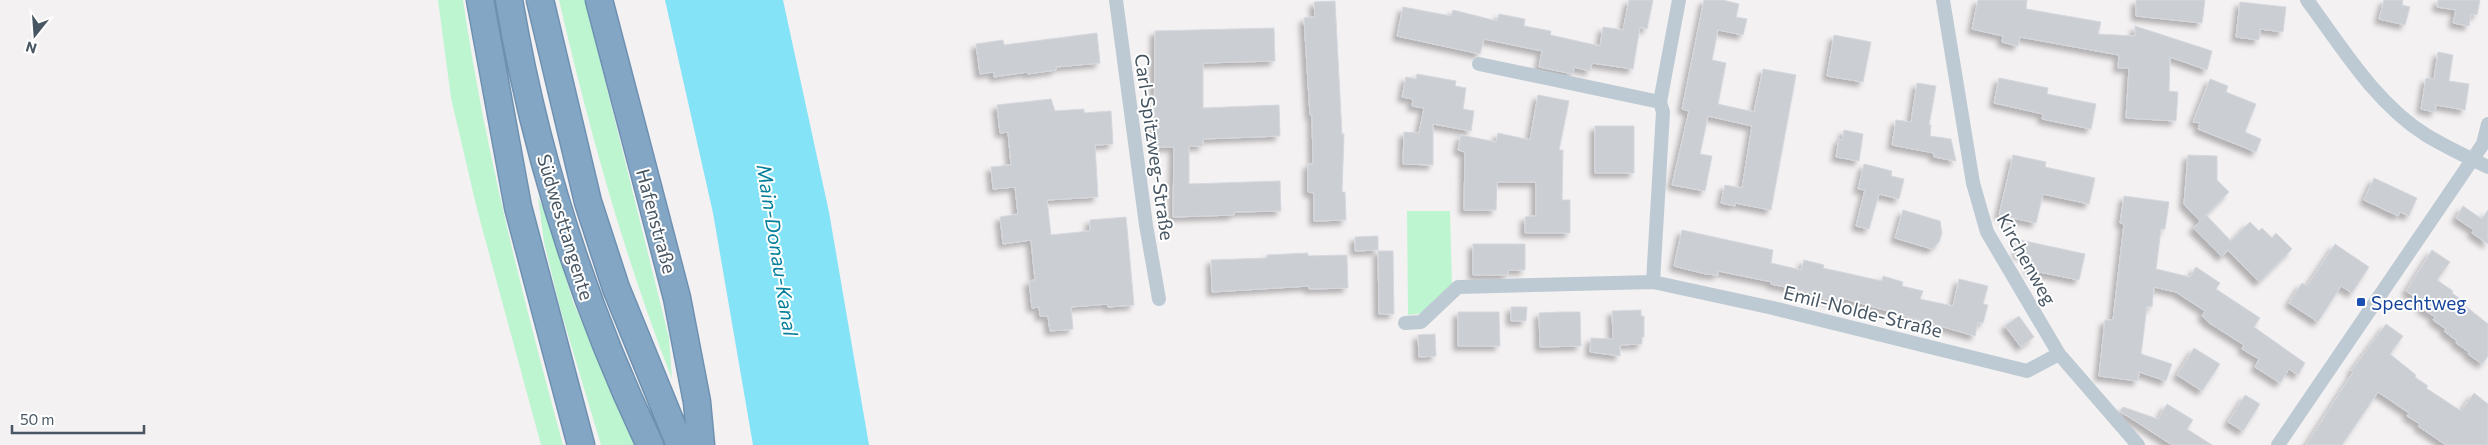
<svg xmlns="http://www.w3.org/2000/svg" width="2488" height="445" viewBox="0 0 2488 445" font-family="Commissioner,sans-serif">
	<defs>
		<filter id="shadow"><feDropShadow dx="-4.5" dy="4.5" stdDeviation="2.5" flood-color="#0004"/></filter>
	</defs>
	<rect width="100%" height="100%" fill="#f4f1f2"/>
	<path fill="#bdf5d1" d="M438 0H463C485 150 523 298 563 445H541L477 209 451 98Z
		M559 0H585L669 338 672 379C624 256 589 129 559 0Z
		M538 197 549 221 573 302 638 445H601L560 308 544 242Z
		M1407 211H1450L1452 286 1423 313 1408 315Z"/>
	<path fill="#85e3f7" d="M665 0H783L829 212 869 445H753L713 213Z"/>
	<path fill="#cbcfd4" stroke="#d5d8de" filter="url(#shadow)" d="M1629 0H1653L1647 29 1640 27 1633 69 1592 63 1590 71 1574 67 1573 74 1539 67 1542 51 1484 39 1480 54 1397 36 1403 7 1451 16 1453 10 1497 21 1499 14 1525 19 1524 26 1551 31 1550 35 1600 46 1603 27 1623 30Z
		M1704 0H1723L1739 4 1736 17 1747 19 1743 35 1718 30 1712 60 1726 63 1718 104 1754 112 1763 69 1796 75 1771 210 1735 203V206L1721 203 1725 185 1742 188 1752 126 1708 116 1700 154 1712 156 1705 191 1672 185 1689 111 1682 109Z
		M1978 0H2027L2026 9 2101 22 2098 34 2135 36V26L2212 51 2207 70 2170 57 2169 91 2178 92 2176 121 2126 118 2129 68H2118L2119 55 2020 37 2018 46 2002 42 2003 36 1972 29Z
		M2136 0H2205L2202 23 2136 16Z
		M2384 0H2403L2402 5 2410 7 2405 25 2379 19Z
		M2438 0H2480L2477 15 2471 14 2469 26 2453 23 2456 10 2437 7Z
		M1335 1 1342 134H1344L1342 192H1345L1346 220 1314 221V193L1308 192V164H1313L1312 115H1310L1304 18 1315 17 1314 2Z
		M2240 2 2286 7 2283 32 2260 29 2259 40 2236 37Z
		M1274 28 1275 61 1203 63V108L1279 105 1280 136 1203 139V146H1189V184L1280 181 1281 211 1234 212V215L1173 217 1174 147H1154L1155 31Z
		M1097 33 1100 63 1056 67V70L1028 74 1027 72 994 77V72L980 74 976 44 1003 40 1004 45Z
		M1834 35 1871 42 1863 82 1827 76Z
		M2438 52 2453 55 2449 81 2469 84 2465 110 2436 105 2435 112 2421 109 2426 78 2434 79Z
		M1417 74 1456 81 1455 86 1466 88 1463 109 1474 111 1471 131 1433 124V165L1403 164 1404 132 1419 133 1424 108 1412 106 1413 99 1402 97 1406 77 1416 79Z
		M1999 78 2048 88 2047 94 2096 104 2091 129 2042 119 2043 114 1994 103Z
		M2210 79 2228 86 2226 92 2256 104 2245 132 2261 139 2256 152 2198 129 2200 123 2193 122Z
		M1917 83 1936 86 1929 125H1931L1930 136 1951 139 1956 161 1934 157V153L1892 145 1896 120 1911 122Z
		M1538 95 1569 101 1559 150H1563L1562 200H1570V233H1525V217L1536 216V182H1497L1496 210H1464L1465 152 1458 150 1461 135 1496 142 1498 133 1530 140Z
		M1051 99 1055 111 1084 109V113L1111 111 1113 144 1095 145 1098 197 1047 200 1051 235 1090 231V220L1126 217 1134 305 1108 307V304L1071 307 1073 329 1050 331 1048 316H1040L1039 307 1032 308 1029 281 1035 280 1031 240 1003 244 1000 217 1018 214 1015 187 993 189 991 167 1011 165 1008 132 1000 133 997 105Z
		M1595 126H1634V173H1595Z
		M1844 130 1863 134 1859 161 1836 157 1839 139 1842 140Z
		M2013 155 2046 162 2045 167 2095 178 2089 204 2043 194 2036 223 1999 215Z
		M2188 155 2217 156V180L2229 192 2200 221 2184 204Z
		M1864 164 1892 171 1891 176 1904 179 1899 199 1879 194 1869 229 1856 226 1865 190 1858 189Z
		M2374 178 2417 198 2409 216 2400 212 2398 216 2364 200Z
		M2124 196 2169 202 2165 229H2161L2156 269 2190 277 2196 267 2220 283 2216 289 2260 318 2254 327 2305 363 2298 375 2289 369 2280 383 2255 367 2259 359 2242 349 2244 345 2208 322 2202 316 2205 311 2176 292 2154 287 2152 307 2147 306 2141 354 2172 364 2166 381 2139 372 2138 381 2099 376 2105 320H2113L2124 224 2120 223Z
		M2463 206 2482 219 2488 210V244L2472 233 2474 230 2456 218Z
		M1903 210 1940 221 1942 233 1939 242 1932 249 1895 238Z
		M2206 215 2231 241 2250 222 2259 231 2262 228 2272 238 2276 233 2292 249 2259 282 2228 250 2222 257 2193 228Z
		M1682 230 1773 250 1771 263 1801 270 1804 260 1824 265 1823 268 1882 281 1883 276 1903 282 1902 286 1923 291 1920 299 1953 306 1959 279 1988 286 1983 304 1988 305 1983 323 1978 322 1975 336 1839 297 1838 302 1817 297 1818 294 1771 284 1772 282 1718 271V275L1706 274 1674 266Z
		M1378 236V250L1355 251V237Z
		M2020 240 2085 254 2079 280 2029 270 2032 257 2017 254Z
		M1473 244H1525V270H1508V275H1473Z
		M2335 244 2369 267 2352 293 2341 286 2318 322 2289 303 2302 283 2307 286Z
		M2432 250 2450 262 2437 280 2453 291 2452 293 2465 302 2463 304 2488 324V356L2482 364 2468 354 2469 352 2456 343 2457 341 2444 331 2446 329 2433 320 2435 317 2421 308 2424 303 2406 291Z
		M1378 251H1393L1394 314H1379Z
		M1308 253V256L1347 255 1348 288 1309 289V286L1212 292 1211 260 1267 258V255Z
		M1511 307H1527L1526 321H1511Z
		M1641 310V316H1644V337H1642V344L1620 345V356L1590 352 1591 338 1613 339 1612 311Z
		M1458 312H1499L1500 346H1458Z
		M1560 312H1580L1581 346 1540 347 1539 313Z
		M2019 316 2034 337 2021 347 2005 326Z
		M2386 324 2403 336 2390 354 2416 375 2415 377 2428 386 2426 388 2461 411 2474 393 2488 404V445H2446L2418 426 2420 424 2407 416 2409 413 2378 392 2342 445H2306L2353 372 2351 371Z
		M1435 334 1436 356 1419 357 1418 335Z
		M2194 348 2220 364 2202 391 2177 375Z
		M2245 395 2260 404 2243 431 2228 422Z
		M2167 404 2193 420 2187 429 2212 445H2172L2120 411 2123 407 2158 419Z"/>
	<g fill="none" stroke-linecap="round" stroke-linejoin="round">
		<defs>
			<path id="highway" d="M480 0 518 207 581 445
				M509 0C535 154 583 304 650 445
				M540 0 588 202 616 288 680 445
				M599 0 677 298 697 402 701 445"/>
		</defs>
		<use href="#highway" stroke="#6f91b1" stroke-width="29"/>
		<path stroke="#becad3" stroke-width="14" d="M1116 0 1146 225 1159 299
			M1943 0 1973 183 1987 232 2059 354 2138 445
			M2307 0C2342 47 2375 103 2426 135 2446 147 2467 157 2488 167
			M1479 64 1660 102
			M1653 282 1663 112 1660 102 1679 0
			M1405 323 1421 322 1458 287 1653 282 1773 308 2027 371 2059 354
			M2278 445 2483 144 2488 124"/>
		<use href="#highway" stroke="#84a6c5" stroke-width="26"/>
	</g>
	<rect fill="#1a4fb4" stroke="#fff" stroke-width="2" x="2356" y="297" width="10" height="10" rx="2.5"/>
	<g text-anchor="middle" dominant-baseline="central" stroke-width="4" stroke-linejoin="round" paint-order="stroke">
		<g font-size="19" fill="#475662" stroke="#fff">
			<text transform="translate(1155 147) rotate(82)">Carl-Spitzweg-Straße</text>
			<text transform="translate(657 221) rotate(75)">Hafenstraße</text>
			<text transform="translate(566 227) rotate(73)">Südwesttangente</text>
			<text transform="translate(2027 259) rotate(61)">Kirchenweg</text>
			<text transform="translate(1863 311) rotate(14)">Emil-Nolde-Straße</text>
		</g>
		<g font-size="19" fill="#164399" stroke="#fff" text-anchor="start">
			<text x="2371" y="302">Spechtweg</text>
		</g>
		<g font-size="20" font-style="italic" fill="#037f9a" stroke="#fff">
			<text transform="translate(778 250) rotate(81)">Main-Donau-Kanal</text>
		</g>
	</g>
	<g transform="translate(35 35) rotate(197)" stroke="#ffffff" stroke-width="4" paint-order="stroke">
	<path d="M0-4L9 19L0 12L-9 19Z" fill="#475662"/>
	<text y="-8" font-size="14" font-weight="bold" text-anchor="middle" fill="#475662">N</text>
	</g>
	<path d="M12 425v8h132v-8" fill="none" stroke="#475662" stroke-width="2.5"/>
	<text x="20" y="425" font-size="15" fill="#475662" stroke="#ffffff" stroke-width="4" paint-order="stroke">50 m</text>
</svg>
